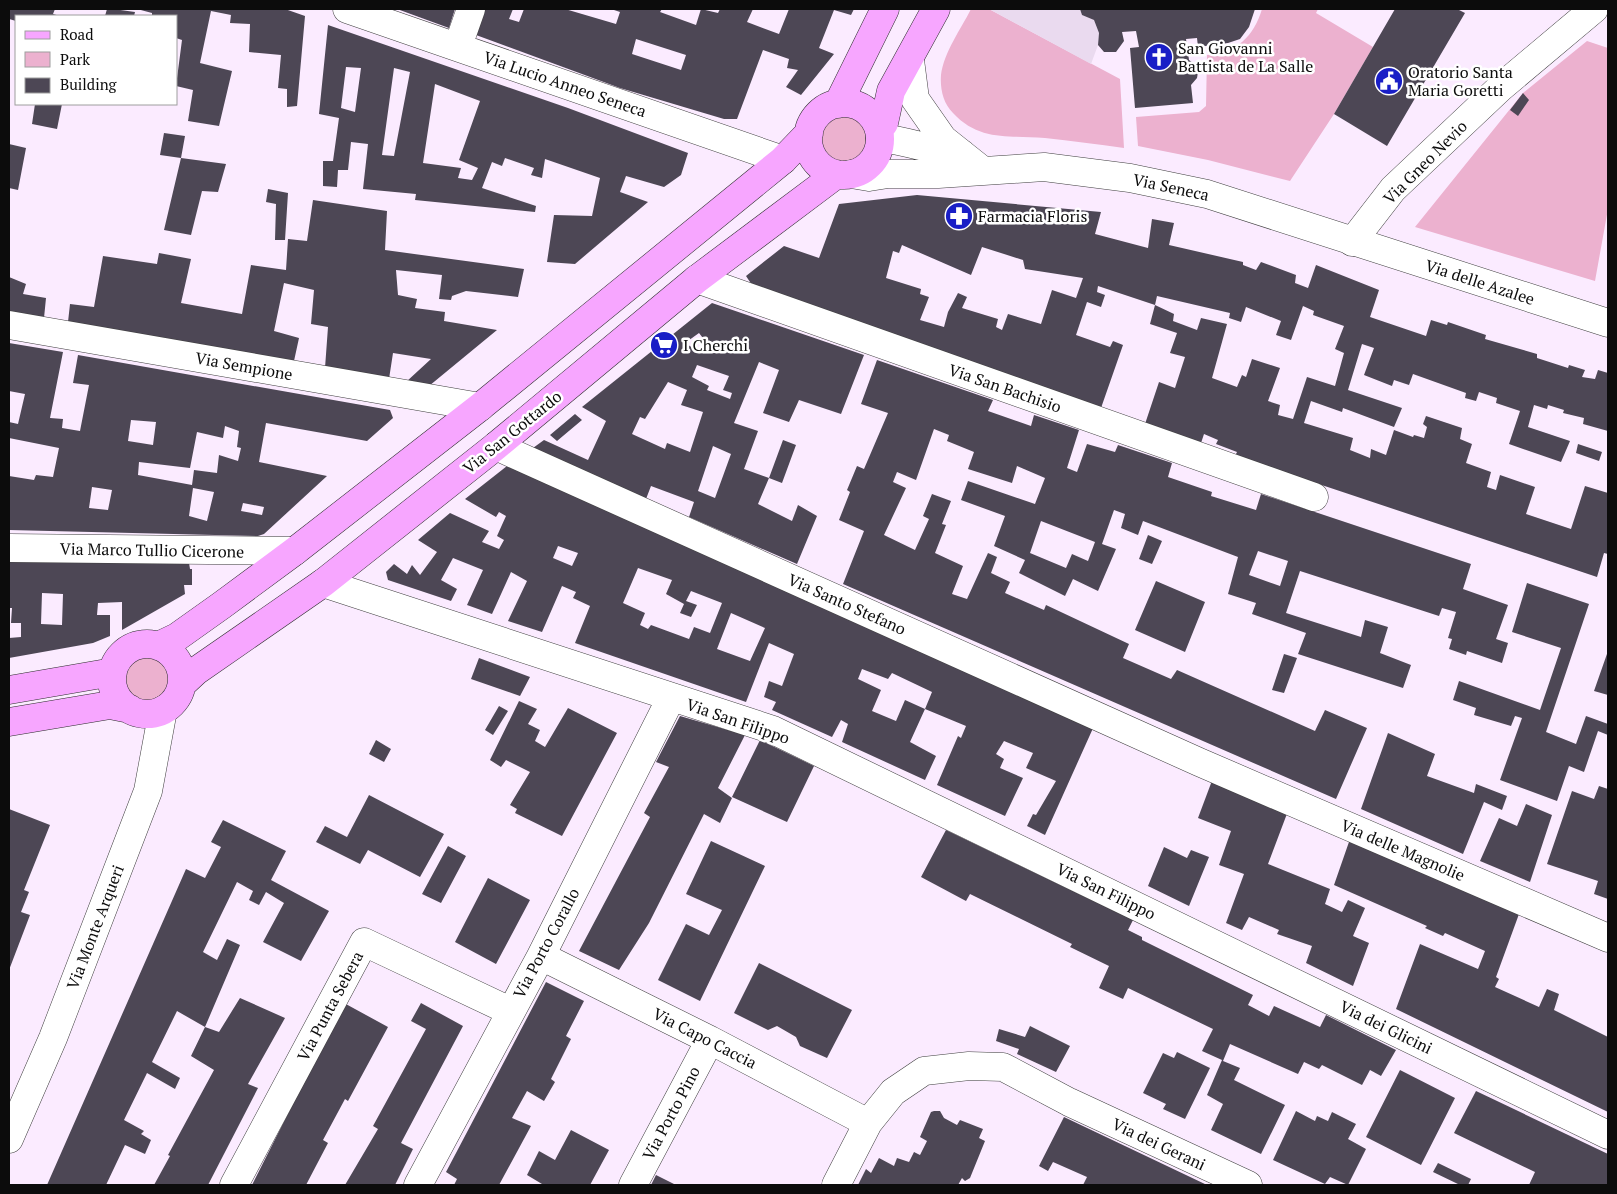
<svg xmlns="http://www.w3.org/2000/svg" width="1617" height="1194" viewBox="0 0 1617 1194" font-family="'PT Serif',serif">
	<rect width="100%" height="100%" fill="#fbebff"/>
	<path fill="#ecb1cf" d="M971 9H989L1120 79 1124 148C1098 144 1071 141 1045 138 1009 135 980 142 953 113 943 103 940 89 941 75 944 52 961 29 971 9Z
		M1262 9H1318L1316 13 1373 47 1334 114 1290 181 1208 160 1138 146 1136 117 1199 112 1206 106 1207 55C1236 54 1254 36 1262 9Z
		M1587 41 1608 48V209L1595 281 1415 227 1523 93Z
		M849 103C874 111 879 125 879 150L864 169H824L809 147C813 119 817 105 849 103Z
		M122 679a25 25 0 1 1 50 0a25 25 0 1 1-50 0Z"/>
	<path fill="#eadaef" d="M989 9H1080L1082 15 1094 20 1099 33 1098 45 1091 64Z"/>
	<path fill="#4d4755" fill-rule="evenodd" d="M9 9H55L53 14 60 16H16V21L9 19Z
		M107 9H113L135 12 134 16H105Z
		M137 9H285L305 16 297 106 287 107V89L278 88 281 55 249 52 250 24 230 23 231 15 211 11 200 63 232 71 219 126 188 121 193 90 176 86 182 40 176 38V16H152V13Z
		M397 9H455L449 28Z
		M485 9H513L509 19 519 22 524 9H565L616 24 620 12 611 9H662L660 12 696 25 701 9 718 13 720 9H753L747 22 779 34 789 9H854L851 15 834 10 819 48 834 54 801 95 786 87 798 70 787 68 789 59 763 50 737 119H724L620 88 476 35ZM636 39 686 55 681 70 632 54Z
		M1080 9H1255L1249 27 1240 39 1228 43 1198 47 1197 38 1186 39 1189 60 1193 63 1198 72 1197 78 1191 85 1193 103 1135 108 1130 48 1139 47 1136 31 1122 32 1124 41 1116 52H1104L1098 45 1099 33 1094 20 1082 15Z
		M1395 9H1457L1465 13 1387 146 1334 114Z
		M328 25 568 108 688 153 681 175 664 187 626 176 620 192 648 202 575 264 547 262 554 215 592 216 600 178 545 159 542 178 531 175 534 168 505 158 502 166 492 162 482 188 536 206 535 212 415 200 416 194 363 189 368 144 351 142 348 170H338L337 187 323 186V161H333L339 118 319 114ZM346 67 361 68 355 112 341 108ZM394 68 410 72 394 156 382 155ZM435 84 480 101 459 160 478 168 472 180 458 178 461 168 423 163Z
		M1523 93 1529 100 1518 116 1510 110Z
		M35 104H62L57 129 32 124Z
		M164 133 185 136 181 158 160 155Z
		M9 144 26 148 18 190 9 188Z
		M181 158 226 164 218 192 202 191 191 235 164 230Z
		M268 189 288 193 285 240H275L276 204 266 202Z
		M917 195 1101 212 1095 234 1148 248 1152 219 1174 223 1169 245 1243 262V265L1256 270 1261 262 1296 275 1295 283 1308 288 1316 265 1379 290 1370 317 1426 336 1431 320 1447 325 1448 322 1486 335 1485 339 1537 354V358L1568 368 1569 365 1585 370 1582 377 1595 379 1598 370 1608 373V431L1583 424 1584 418 1563 413 1564 410 1548 405 1547 409 1534 405 1528 427 1570 441 1561 462 1509 444 1520 411 1496 403 1497 398 1479 392 1476 401 1465 398 1466 393 1413 374 1409 385 1394 380 1392 386 1364 375 1374 348 1362 344 1348 390 1402 408 1394 427 1343 408 1342 412 1311 401 1304 423 1353 438 1350 450 1370 458 1371 449 1386 455 1394 430 1413 437 1414 435 1424 438 1427 427 1423 424 1426 416 1462 428 1460 439 1472 444 1466 463 1491 472 1487 487 1496 490 1500 475 1535 487 1526 514 1571 529 1585 486 1608 493V554L1604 553 1597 577 1235 456 1237 452 1216 444 1218 440 1204 434 1201 443 1145 424 1159 382 1175 388 1185 357 1170 353 1177 333 1150 324 1155 305 1174 314 1173 321 1197 330 1201 318 1227 324 1212 378 1237 387 1242 375 1246 377 1252 359 1280 368 1268 401 1280 405 1278 415 1293 419 1307 377 1335 386 1344 353 1335 349 1344 326 1313 315 1314 311 1303 306 1291 340 1276 335 1281 321 1246 307 1241 322 1229 318 1230 313 1157 296 1155 305 1098 286 1097 292 1105 295 1101 307 1087 302 1076 335 1110 347 1113 341 1123 345 1101 408 756 291 746 276 784 246 819 258 839 204ZM902 245 971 275 982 247 1023 260 1025 269 1083 278 1076 298 1052 290 1041 324 1008 314 1002 330 996 327 998 319 962 308 967 297 958 293 948 312 944 327 920 320 929 297 920 294 921 289 886 278 893 251 899 253Z
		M313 200 387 211 385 250 524 269 518 297 466 291 452 296 451 300 439 299 442 275 396 270 398 295 417 299 415 308 445 312 444 321 497 330 429 386 406 382 431 359 393 353 389 379 325 368 328 327 311 324 314 290 284 283 274 331 299 338 294 361 68 322 70 304 94 307 103 256 157 264 159 253 191 259 181 303 242 314 251 265 286 270 288 239 307 241Z
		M9 277 26 284 23 294 46 298 44 318 9 312Z
		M712 303 864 355 841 414 799 400 789 422 763 413 779 370 759 362 734 423 758 431 744 469 769 478 758 504 792 521 798 505 817 516 797 564 689 517 694 502 651 486 646 499 533 448 544 440 588 460 606 421 582 407ZM699 333 706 342 701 353 685 343ZM697 365 729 376 723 390 732 393 730 399 707 390 709 386 692 377ZM668 382 687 390 681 405 703 412 690 452 667 443 665 449 632 434 640 417 645 419ZM713 446 731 454 715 498 698 491Z
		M9 343 63 352 50 418 63 419 62 428 80 431 89 385 73 383 78 355 390 410 393 418 367 441 266 423 259 462 327 476 264 534 258 536 9 530V476L34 480 36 475 53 477 59 448 9 438V422L18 424 25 394 9 391ZM131 420 156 422 153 445 128 441ZM225 426 239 431 237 447 241 448 238 461 219 455 217 473 194 470 192 485 138 475 139 462 190 468 197 432 223 438ZM92 487 112 490 108 510 89 508ZM193 488 214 492 207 521 189 516ZM243 503 264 507 262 515 241 511Z
		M877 360 993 400 988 411 1031 426 1034 415 1079 430 1067 468 1077 472 1087 444 1115 452 1118 445 1172 463 1168 477 1212 492 1211 496 1256 510 1261 494 1471 564 1463 589 1508 605 1496 639 1508 643 1502 663 1467 651 1466 655 1449 649 1452 639 1448 638 1456 612 1442 608 1439 616 1300 571 1286 613 1361 637 1365 620 1388 627 1380 653 1411 665 1403 688 1298 654 1306 633 1252 614 1256 603 1228 594 1238 557 1143 521 1138 535 1121 528 1125 514 1114 510 1102 544 1116 549 1098 591 1073 579 1065 596 1019 573 1025 560 994 546 1005 516 961 500 968 481 1035 504 1045 478 1017 466 1012 483 968 469 974 452 947 441 949 435 934 429 916 480 897 472 893 482 906 488 884 535 915 550 929 519 923 516 932 494 951 501 942 524 946 525 935 553 963 566 952 594 967 599 988 553 997 557 991 573 1010 582 1005 593 1044 610 1046 605 1129 644 1123 658 1171 679 1177 670 1315 731 1325 710 1367 728 1336 799 843 584 864 531 839 520 850 492 847 490 857 466 864 469 888 413 861 404ZM1041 521 1095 542 1088 561 1072 554 1066 568 1030 553ZM1258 551 1288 561 1280 586 1249 575Z
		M575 414 582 420 557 441 550 435Z
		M783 440 796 445 782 483 769 478Z
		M1578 444 1602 452 1599 461 1576 453Z
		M507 466 1094 726 1045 835 1027 826 1033 814 1036 815 1056 781 1026 768 1033 753 1004 741 996 754 1004 759 1000 768 1023 778 1005 816 937 785 958 736 961 738 966 726 925 709 932 692 892 673 888 679 862 669 858 679 881 690 872 711 896 721 905 700 925 709 910 742 936 756 925 780 842 742 848 724 841 720 832 737 772 710 776 702 764 697 769 681 782 686 794 654 769 643 746 702 575 643 590 606 573 598 576 592 562 586 542 632 508 621 527 581 511 572 492 614 467 605 483 570 453 558 441 580 457 589 451 601 388 580 386 572 394 564 407 574 412 565 420 575 437 552 418 540 450 513 489 531 482 542 499 549 504 540 497 536 506 516 499 512 496 517 465 499ZM558 546 578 553 572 566 553 558ZM638 568 672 580 666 594 684 604 680 613 691 617 697 605 686 601 691 591 722 603 710 633 694 627 689 639 651 625 648 629 640 625 645 613 623 603ZM731 613 765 628 750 661 717 649Z
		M1148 535 1162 541 1152 564 1139 559Z
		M9 560 189 563 190 569H192V585H184L185 594 122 630V602L98 603 97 615H110V636L93 643 9 658V638L21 637V623H11L12 608H9ZM42 593 63 594 62 625 41 624Z
		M1156 581 1205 602 1185 652 1135 630Z
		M1527 583 1589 604 1546 732 1576 744 1586 716 1608 724V735L1598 731 1584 772 1569 766 1557 801 1500 780 1522 718 1515 716 1511 726 1474 715 1476 708 1453 700 1459 681 1540 710 1561 648 1512 632Z
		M1608 651V695L1594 691Z
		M1284 654 1297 658 1284 693 1272 690Z
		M479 658 530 677 520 696 471 679Z
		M519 701 537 709 528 724 540 730 535 741 545 747 568 708 617 733 562 836 515 813 517 809 510 805 530 772 506 760 501 767 490 760Z
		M499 706 508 711 493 735 485 730Z
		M680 716 745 735 718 788 732 798 720 823 704 814 649 923 619 970 579 951 650 817 644 813 669 767 656 762Z
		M1388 733 1435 754 1427 776 1474 793 1476 784 1507 796 1502 810 1484 802 1463 854 1361 809Z
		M376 740 391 749 384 762 369 754Z
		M760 740 814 766 787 822 732 797Z
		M1213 778 1288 811 1268 864 1330 889 1325 904 1342 912 1348 900 1365 908 1353 936 1369 943 1353 986 1306 963 1312 946 1277 934 1279 930 1249 917 1242 930 1226 923 1244 874 1219 865 1231 831 1198 818Z
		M1599 786 1608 789V899L1594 894 1598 881 1547 864 1572 791 1594 799Z
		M369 795 444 834 420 877 368 850 360 864 316 842 325 826 347 837Z
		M1526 804 1552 815 1530 882 1480 861 1499 818 1517 826Z
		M9 809 50 825 24 890 29 892 21 912 30 915 9 970Z
		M223 820 286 851 271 880 329 911 301 961 263 942 284 903 266 892 259 905 249 900 253 891 237 882 203 952 217 960 227 939 240 945 205 1027 177 1011 152 1062 180 1078 175 1089 147 1073 124 1120 144 1131 141 1134 151 1140 145 1154 125 1145 106 1185H47L186 869 205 878 221 847 211 842Z
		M946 830 1133 920 1128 930 1142 937V940L1253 995 1248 1005 1269 1016 1274 1006 1320 1027 1326 1015 1396 1050 1381 1076 1370 1070 1362 1085 1322 1065 1319 1069 1304 1062 1298 1074 1230 1044 1223 1061 1240 1068 1234 1080 1285 1105 1261 1154 1211 1130 1223 1104 1207 1095 1222 1060 1202 1051 1213 1029 1128 988 1123 999 1099 988 1109 966 1070 947 1072 944 970 894 966 901 921 877Z
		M1350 839 1519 914 1496 977 1499 979 1495 987 1539 1007 1547 989 1559 994 1554 1010 1608 1037V1112L1396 1009 1420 944 1478 969 1485 951 1445 933 1443 936 1425 928 1427 926 1334 885Z
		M711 841 765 866 700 1001 658 980 686 924 709 935 722 910 686 894Z
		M448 846 466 856 441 903 422 894Z
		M1164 847 1187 858 1191 850 1209 857 1189 906 1148 886Z
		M488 878 530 900 496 964 455 942Z
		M759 963 852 1010 827 1058 800 1046 796 1037 777 1026 768 1030 734 1013Z
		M546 982 584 1001 566 1036 571 1039 551 1079 555 1082 544 1101 527 1091 512 1118 531 1126 499 1185H454L457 1179 446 1172Z
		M240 998 285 1018 248 1084 258 1088 208 1185H154L170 1156 168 1155 214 1070 191 1056 205 1027 219 1032Z
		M344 1003 388 1027 348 1101 345 1099 323 1140 328 1143 306 1185H252Z
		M421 1003 463 1026 401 1143 413 1149 395 1185H345L378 1129 373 1126 426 1029 411 1021Z
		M1030 1026 1070 1046 1056 1072 1017 1054 1019 1049 996 1041 999 1029 1025 1037Z
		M1177 1052 1210 1068 1185 1119 1163 1109 1166 1104 1143 1093 1163 1053 1174 1058Z
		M1400 1070 1455 1098 1421 1165 1366 1137Z
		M1476 1091 1608 1154V1185H1529L1535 1172 1454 1133Z
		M934 1111H940L944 1118 957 1125 960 1120 983 1129 979 1138 985 1141 970 1178 965 1181 962 1178 958 1185H858L866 1169 871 1173 879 1158 894 1166 897 1158 909 1162 914 1152 920 1155 927 1141 920 1137 931 1112Z
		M1296 1111 1315 1121 1317 1116 1328 1121 1332 1112 1356 1124 1348 1139 1366 1149 1348 1185 1330 1177 1325 1184 1273 1160Z
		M1064 1117 1207 1185H1083L1087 1177 1053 1162 1048 1171 1039 1166Z
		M571 1130 609 1150 590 1185H541L542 1184 527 1175 539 1151 555 1160Z
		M1438 1163 1471 1179 1468 1185H1460L1433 1172Z
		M656 1175 676 1185H651Z"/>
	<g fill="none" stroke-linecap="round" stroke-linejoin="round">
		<defs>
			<path id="minor" d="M347 9 783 160
				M458 46 471 9
				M1352 242 1393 189 1500 88 1594 9
				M697 279 1314 497
				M9 325 480 407
				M496 446 1199 762 1608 938
				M9 548 295 551
				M323 583 773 730 1608 1135
				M541 956 710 1040 868 1123
				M9 1139 53 1038 148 791 163 710
				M234 1185 364 942 510 1011
				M418 1185 541 956 671 698
				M633 1185 710 1040
				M836 1185 868 1123 893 1092 924 1071 969 1066 1003 1067 1069 1102 1248 1185"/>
			<path id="tertiary" d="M910 60 915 99 943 139 982 170
				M880 138C909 141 932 151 962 154
				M851 174 869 177 888 174H938L1044 167 1130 178 1207 194 1608 323"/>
			<path id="secondary" d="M808 139a36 36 0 1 1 72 0a36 36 0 1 1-72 0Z
				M838 104 885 9
				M879 130 884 123 891 91 936 9
				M112 679a35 35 0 1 1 70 0a35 35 0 1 1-70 0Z
				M158 646 177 637 222 605 295 551 480 407 783 160 809 133
				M182 684 196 671 323 583 496 446 697 279 837 174
				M9 690 113 672
				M9 722 110 705 130 709"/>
		</defs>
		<use href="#minor" stroke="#3f3f3f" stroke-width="29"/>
		<use href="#tertiary" stroke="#3f3f3f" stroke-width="29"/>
		<use href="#secondary" stroke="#2e2e2e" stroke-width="29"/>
		<use href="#minor" stroke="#fff" stroke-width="28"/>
		<use href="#tertiary" stroke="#fff" stroke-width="28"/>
		<use href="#secondary" stroke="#f7a6ff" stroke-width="28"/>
	</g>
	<defs>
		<symbol id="church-disc" viewBox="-11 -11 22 22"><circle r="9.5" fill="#191ec6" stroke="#fff"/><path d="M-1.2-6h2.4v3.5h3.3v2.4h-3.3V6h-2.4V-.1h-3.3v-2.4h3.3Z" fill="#fff"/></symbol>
		<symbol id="civic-disc" viewBox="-11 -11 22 22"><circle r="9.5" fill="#191ec6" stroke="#fff"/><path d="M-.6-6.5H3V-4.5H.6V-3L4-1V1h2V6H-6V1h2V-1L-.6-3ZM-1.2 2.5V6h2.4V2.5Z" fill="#fff"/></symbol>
		<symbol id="pharmacy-disc" viewBox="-11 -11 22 22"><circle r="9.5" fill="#191ec6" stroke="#fff"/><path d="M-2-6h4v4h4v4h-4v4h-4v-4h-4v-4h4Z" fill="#fff"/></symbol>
		<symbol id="supermarket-disc" viewBox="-11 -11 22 22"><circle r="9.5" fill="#191ec6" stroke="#fff"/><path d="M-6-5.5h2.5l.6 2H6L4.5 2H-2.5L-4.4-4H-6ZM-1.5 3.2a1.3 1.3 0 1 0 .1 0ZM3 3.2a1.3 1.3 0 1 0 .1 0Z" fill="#fff"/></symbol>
	</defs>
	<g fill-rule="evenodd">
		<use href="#church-disc" x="1143" y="41" width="32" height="32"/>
		<use href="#civic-disc" x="1373" y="65" width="32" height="32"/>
		<use href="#pharmacy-disc" x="943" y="200" width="32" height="32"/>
		<use href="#supermarket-disc" x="648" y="329" width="32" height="32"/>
	</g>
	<g text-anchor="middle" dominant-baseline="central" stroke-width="5" stroke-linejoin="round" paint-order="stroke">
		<g font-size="16" fill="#0c0c0c" stroke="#fff" text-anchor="start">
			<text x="1178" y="48">San Giovanni<tspan x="1178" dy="18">Battista de La Salle</tspan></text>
			<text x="1408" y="72">Oratorio Santa<tspan x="1408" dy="18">Maria Goretti</tspan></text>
			<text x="978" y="216">Farmacia Floris</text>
			<text x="683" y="345">I Cherchi</text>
		</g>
		<g font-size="16" fill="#0c0c0c" stroke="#fff">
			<text transform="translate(565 84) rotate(19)">Via Lucio Anneo Seneca</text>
			<text transform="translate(1425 162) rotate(-45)">Via Gneo Nevio</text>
			<text transform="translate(1171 187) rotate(12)">Via Seneca</text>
			<text transform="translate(1480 282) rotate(18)">Via delle Azalee</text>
			<text transform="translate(244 366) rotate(10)">Via Sempione</text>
			<text transform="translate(1005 388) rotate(19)">Via San Bachisio</text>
			<text transform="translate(512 432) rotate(-39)">Via San Gottardo</text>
			<text transform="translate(152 550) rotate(1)">Via Marco Tullio Cicerone</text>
			<text transform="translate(847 604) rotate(24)">Via Santo Stefano</text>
			<text transform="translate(738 721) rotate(19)">Via San Filippo</text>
			<text transform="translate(1403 850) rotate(23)">Via delle Magnolie</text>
			<text transform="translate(1106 891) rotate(26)">Via San Filippo</text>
			<text transform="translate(95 927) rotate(-69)">Via Monte Arqueri</text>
			<text transform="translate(546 943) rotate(-62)">Via Porto Corallo</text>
			<text transform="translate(330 1006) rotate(-62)">Via Punta Sebera</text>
			<text transform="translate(1386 1027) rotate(26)">Via dei Glicini</text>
			<text transform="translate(705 1038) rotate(27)">Via Capo Caccia</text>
			<text transform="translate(671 1113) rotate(-62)">Via Porto Pino</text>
			<text transform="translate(1159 1144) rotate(25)">Via dei Gerani</text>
		</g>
	</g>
	<rect width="1617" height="1194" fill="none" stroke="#0c0c0c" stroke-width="20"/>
	<rect x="15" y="15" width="162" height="90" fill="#ffffff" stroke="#9e9e9e"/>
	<rect x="25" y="31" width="25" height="8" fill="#f7a6ff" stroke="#9e9e9e"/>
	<text x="60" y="40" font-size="15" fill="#0c0c0c">Road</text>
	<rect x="25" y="52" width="25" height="15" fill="#ecb1cf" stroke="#9e9e9e"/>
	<text x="60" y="65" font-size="15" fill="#0c0c0c">Park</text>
	<rect x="25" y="78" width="25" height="15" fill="#4d4755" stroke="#9e9e9e"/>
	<text x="60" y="90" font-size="15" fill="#0c0c0c">Building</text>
</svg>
